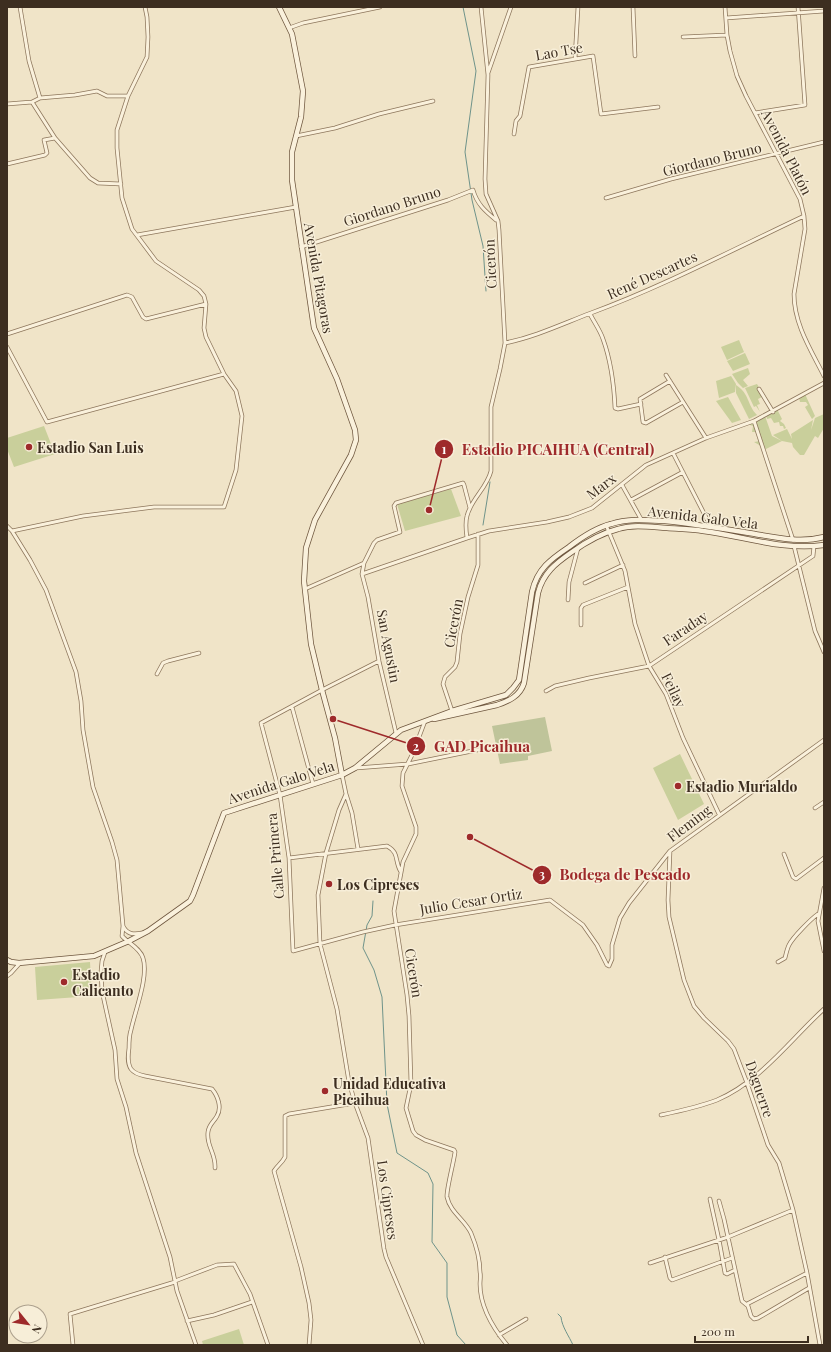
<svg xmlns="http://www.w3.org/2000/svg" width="831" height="1352" viewBox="0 0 831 1352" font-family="'Playfair Display',serif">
	<rect width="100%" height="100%" fill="#f0e4c8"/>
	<path fill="#c9cf9b" d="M739 340 744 352 727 360 721 347Z
		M745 353 750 364 733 371 727 361Z
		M748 368 750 374 743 380 748 386 743 388 738 383 732 374Z
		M731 376 736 384 735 392 719 398 716 381Z
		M757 384 766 399 762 397 758 399 760 404 757 405 760 412 756 406 754 407 745 388Z
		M736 385C750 394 747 405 757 415L749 419 736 393Z
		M805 394 815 416 812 419 805 407 808 405 806 402H800L799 398Z
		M728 397 741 420 732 423 716 401Z
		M777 409 782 419 780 421 784 424 786 428 784 429 783 426H780L779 422 774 423 771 418 767 419 766 415Z
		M824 414V428L818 438 815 436 804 455H800L793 447 792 443 782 441 773 435 787 429 792 439 791 434 813 420 811 430 815 418Z
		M765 416 772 436 782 441 766 449 754 442 760 441 758 432H752L753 426 747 424Z
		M44 426 55 454 14 467 7 449V438Z
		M451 489 461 516 405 531 397 504Z
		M680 754 704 804 678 820 653 768Z
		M90 962 92 996 37 1000 35 967Z
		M239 1329 244 1345H203L202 1341Z"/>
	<path fill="#bfc49a" d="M545 717 552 751 528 756V760L500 764 492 726Z"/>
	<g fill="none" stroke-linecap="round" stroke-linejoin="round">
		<path stroke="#6f938a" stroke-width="1" d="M463 7 476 71 465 152 472 200 483 246 486 291
			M483 525 490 482
			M373 901 372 916 367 925 363 948 374 970 382 997 387 1104 397 1153 428 1173 433 1184 432 1242 447 1263V1297L457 1335 466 1345
			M558 1314 561 1317C562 1327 569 1336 573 1345"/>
		<defs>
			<path id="street" d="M20 7 29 61 40 98 32 102
				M481 7 488 75 485 179 486 194 498 221 499 230 505 343 500 369 491 407V471C487 488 471 499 467 516 465 523 466 531 467 538L489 531 547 522 569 517 592 508 646 465 706 438 754 421 824 383
				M633 7 635 56
				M725 7 727 35 730 51 737 76 746 96 800 199 804 216 805 229 794 294C794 324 811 350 824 376
				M726 18 824 11
				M289 28 303 23 380 7
				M683 37 727 35
				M575 59 578 7
				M488 73 511 7
				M40 98 75 95 97 91 107 96H128
				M7 104 32 102 55 138 90 178 98 183 121 184
				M755 113 805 105 798 7
				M514 134 516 121 520 116 529 67 593 56 601 114 658 107
				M296 136 335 128 379 114 433 101
				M7 164 45 155 47 153 44 140 55 138
				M606 198 671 179 824 142
				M137 235 296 207
				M301 247 448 200 473 190C477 204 485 211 496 220
				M590 314C594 322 600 330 603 339 611 361 614 385 615 408L618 409 641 404
				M7 334 127 295 132 297 143 317 146 319 206 304 204 296 199 290 156 261 132 229 122 198 117 148V130L128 96 147 57 148 37 147 17 145 7
				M505 343C535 337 562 324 591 313 664 286 734 249 804 216
				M7 347 47 422 224 374
				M666 375 706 438
				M670 381 640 399 643 422 646 423 683 402
				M759 389 773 412
				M754 421 793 540
				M673 453 711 527
				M622 485 641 519
				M631 500 683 472
				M606 525 625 571 635 624 649 666 666 694 683 738 719 814
				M7 526 12 531 30 560 46 590 76 672 81 701 83 730 93 787 112 842 117 860 123 926 122 936C128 943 140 948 143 958 149 976 135 1011 131 1030 129 1036 129 1042 129 1048 128 1055 127 1063 131 1069 134 1073 140 1075 145 1076L212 1089C218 1096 222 1108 217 1116 214 1122 209 1124 208 1132 206 1146 216 1153 215 1168
				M12 531 83 516 154 507H224L236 470 242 416 236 391 224 374 206 337 204 328 206 304
				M794 546 815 631 824 652
				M362 574 467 538
				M585 583 623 565
				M305 589 364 563
				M568 600 569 582 578 548
				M581 625V608L583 605 628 587
				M379 661 322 690 261 723 280 795 289 858 293 951 363 932 395 925 550 900 583 925 597 945 607 965 609 966 612 959V945L620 918 629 903 670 851 824 740
				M157 674 163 663 168 661 199 653
				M546 691 555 686 589 678 649 666 813 556 814 546
				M292 707 313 784
				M452 711 443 684 445 677 455 667 457 662 460 634 468 597 478 565V534
				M425 721 413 753 403 773 402 786 416 827V834L403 862 394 911 407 995 409 1016 411 1084 406 1108 413 1131 416 1135 425 1140 454 1150 455 1152C454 1161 446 1191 447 1197 450 1212 465 1220 471 1233 476 1245 480 1259 480 1272 481 1276 480 1280 480 1284 480 1307 493 1328 507 1345
				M396 733 379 661 368 597 362 574 364 563 374 543 377 540 400 532 394 506 396 503 463 483 464 485 470 508
				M356 768 408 764 492 747
				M342 775 346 794 339 810 326 853 318 895 320 944 337 1009 349 1082 355 1103 368 1138 384 1249 386 1257 423 1345
				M346 794 352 813 358 849
				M815 808 824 802
				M670 851 668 900 669 917 684 980 694 1006 704 1018 728 1041 734 1049 747 1083 768 1145 779 1163 793 1210 807 1273 820 1345
				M784 854 793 877 796 879 824 858
				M289 858 387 846C400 853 394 861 401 872
				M824 888 818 921 824 951
				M123 926C127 934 133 935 142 933
				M105 952 102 961 101 972 102 991 115 1050 117 1079 126 1107 136 1153 170 1257 177 1291 196 1345
				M778 962 785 958C786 954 787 949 789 945 793 937 811 919 818 914
				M7 976 11 973 20 963
				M661 1115C680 1111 699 1107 717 1100 761 1081 790 1040 824 1009
				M710 1199 719 1240 725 1273 727 1274 735 1270
				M719 1201 724 1219 742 1301 748 1306 751 1316 754 1319 758 1318 809 1288
				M665 1257 670 1278 672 1280 732 1258
				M650 1263 728 1237 793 1210
				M175 1281 217 1265 234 1264 250 1294 268 1345
				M747 1304 807 1273
				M187 1321 214 1315 252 1302
				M499 1335 526 1319
				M73 1345 70 1314 175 1282
				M309 1345 311 1320 309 1303 301 1267 274 1171C277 1166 282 1163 285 1157V1116L289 1114 355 1103"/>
			<path id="secondary" d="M279 7 292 34 303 91 301 117 292 152V180L314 328 337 379 355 430 356 440 351 455 315 520 306 548 304 581 311 644 322 690 335 738 342 775
				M434 719 497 705C509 701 520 696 524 683L538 593C543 573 556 563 572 552 586 542 602 533 618 529 634 524 651 527 667 528 679 529 691 529 703 531 743 536 783 551 824 545
				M7 960 11 962 19 963 94 956 129 941 148 931 190 901 193 895 224 813 342 775 355 768 401 730 452 711 506 695 513 688 519 680 532 592C537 569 551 559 569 547 582 537 595 528 611 524 629 518 647 520 665 521 696 524 725 529 755 534 778 538 801 543 824 537"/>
		</defs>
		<use href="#street" stroke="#8d765c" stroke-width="4.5"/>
		<use href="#secondary" stroke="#6f573f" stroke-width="6"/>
		<use href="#street" stroke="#faf1dc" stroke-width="3"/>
		<use href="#secondary" stroke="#faf1dc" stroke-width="4.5"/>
	</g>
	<g fill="#9e2a2b" stroke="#f7eed8" stroke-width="1.5">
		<circle cx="29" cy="447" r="4"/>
		<circle cx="678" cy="786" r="4"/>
		<circle cx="329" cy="884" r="4"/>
		<circle cx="64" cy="982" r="4"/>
		<circle cx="325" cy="1091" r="4"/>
	</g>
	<g text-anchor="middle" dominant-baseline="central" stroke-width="3" stroke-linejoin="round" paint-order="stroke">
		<g font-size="14" fill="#3d2e20" stroke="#f7eed8">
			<text transform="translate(559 51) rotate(-10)">Lao Tse</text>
			<text transform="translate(787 152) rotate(63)">Avenida Platón</text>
			<text transform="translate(712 159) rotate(-14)">Giordano Bruno</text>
			<text transform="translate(392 206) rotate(-18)">Giordano Bruno</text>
			<text transform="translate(490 264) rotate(-93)">Cicerón</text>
			<text transform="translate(652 275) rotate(-24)">René Descartes</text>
			<text transform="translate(319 278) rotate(80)">Avenida Pitagoras</text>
			<text transform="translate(601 486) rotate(-37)">Marx</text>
			<text transform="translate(703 517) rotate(7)">Avenida Galo Vela</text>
			<text transform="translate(453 623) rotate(-79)">Cicerón</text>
			<text transform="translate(685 628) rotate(-34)">Faraday</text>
			<text transform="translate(389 646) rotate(79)">San Agustin</text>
			<text transform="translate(674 690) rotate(64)">Feilay</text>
			<text transform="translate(281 782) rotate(-18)">Avenida Galo Vela</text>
			<text transform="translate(689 823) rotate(-37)">Fleming</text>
			<text transform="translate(275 856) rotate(-95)">Calle Primera</text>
			<text transform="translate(471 901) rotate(-9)">Julio Cesar Ortiz</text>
			<text transform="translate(414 973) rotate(81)">Cicerón</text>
			<text transform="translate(760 1089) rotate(71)">Daguerre</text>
			<text transform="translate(388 1200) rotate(82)">Los Cipreses</text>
		</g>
		<g font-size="14" font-weight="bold" fill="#3d2e20" stroke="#f7eed8" text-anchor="start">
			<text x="37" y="447">Estadio San Luis</text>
			<text x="686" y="786">Estadio Murialdo</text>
			<text x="337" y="884">Los Cipreses</text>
			<text x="72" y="974">Estadio<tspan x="72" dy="16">Calicanto</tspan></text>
			<text x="333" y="1083">Unidad Educativa<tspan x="333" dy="16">Picaihua</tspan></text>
		</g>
	</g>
	<path fill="none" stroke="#9e2a2b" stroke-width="1.5" d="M429 510L444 449M333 719L416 746M470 837L542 875"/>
	<g fill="#9e2a2b" stroke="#f7eed8" stroke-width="1.5">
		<circle cx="429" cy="510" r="4"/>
		<circle cx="333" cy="719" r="4"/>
		<circle cx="470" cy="837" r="4"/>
		<circle cx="444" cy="449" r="10"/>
		<circle cx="416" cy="746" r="10"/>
		<circle cx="542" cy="875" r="10"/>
	</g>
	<g font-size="12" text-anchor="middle" font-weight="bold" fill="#fff">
		<text x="444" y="454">1</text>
		<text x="416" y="751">2</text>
		<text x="542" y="879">3</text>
	</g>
	<g font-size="15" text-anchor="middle" font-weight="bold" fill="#9e2a2b" stroke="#f7eed8" stroke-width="3" stroke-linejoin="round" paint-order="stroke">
		<text x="558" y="455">Estadio PICAIHUA (Central)</text>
		<text x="482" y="752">GAD Picaihua</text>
		<text x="625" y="880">Bodega de Pescado</text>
	</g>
	<rect width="831" height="1352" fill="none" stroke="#3d2e20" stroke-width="16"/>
	<g transform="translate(28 1324) rotate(120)"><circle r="19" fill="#f7eed8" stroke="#ada18e"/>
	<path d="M0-3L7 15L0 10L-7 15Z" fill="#9e2a2b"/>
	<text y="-6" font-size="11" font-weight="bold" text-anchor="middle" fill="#3d2e20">N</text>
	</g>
	<path d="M695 1336v6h113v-6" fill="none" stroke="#3d2e20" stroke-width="2"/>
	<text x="701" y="1336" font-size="12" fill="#3d2e20" stroke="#f7eed8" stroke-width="3" paint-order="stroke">200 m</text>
</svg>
